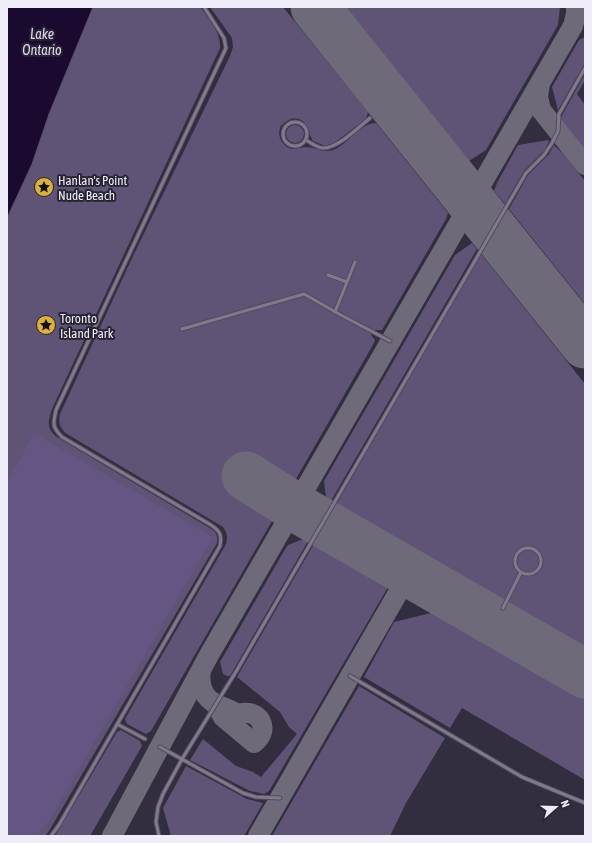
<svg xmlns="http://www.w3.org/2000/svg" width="592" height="843" viewBox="0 0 592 843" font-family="'Asap Condensed',sans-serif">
	<rect width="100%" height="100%" fill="#332e3f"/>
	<path fill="#5f5376" d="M93 7H200C209 19 221 32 220 48L52 409C48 422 46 428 57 437L213 530C217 534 218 537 217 543L49 831 45 836H7V218L32 164 49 114Z
		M210 7H283L368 112 366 119 334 143 325 146 313 141C307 131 307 116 291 119 288 120 284 123 281 126 278 131 279 139 283 143 289 152 297 148 305 147 315 147 323 153 333 150 349 144 359 123 376 123L448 213 446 219 382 330H373L371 335 375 340 374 343 293 484 292 485 252 462 236 491 276 514 151 731 146 734 127 724 125 719 226 544C228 537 227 533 223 527L67 434C60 428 58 423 60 414L133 256 230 56 233 47 232 38Z
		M346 7H560L558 25 486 150 469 161Z
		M585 37V63L558 110 552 87 579 40Z
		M585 74V80L577 94 585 105V150L560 119Z
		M286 134a9 9 0 1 1 18 0a9 9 0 1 1-18 0Z
		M548 140 549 141 545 150 524 171 505 204 494 191 497 183 518 145Z
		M554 145 564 155 585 181V304L509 209 528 175 549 154Z
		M472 243 477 249 328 506H327L324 481 455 255Z
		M481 254 585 384V655L337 512 334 508Z
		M311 536 230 676H227L223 674 220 662 284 551 288 545Z
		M319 540 391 582 269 791 264 794 250 791 190 760 203 739 236 766 253 772 261 777 297 734 289 727 280 712 237 677 315 542Z
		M443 610 585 692V780L462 708 450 728 364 677 394 622Z
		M359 686 445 738 406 803 390 836H272Z
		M121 730 140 741 142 746 90 836H55L117 732Z
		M186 766 247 799 263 803 244 836H171L163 808Z"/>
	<path fill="#645582" d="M34 433 213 537 50 819 37 836H7V483Z"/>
	<path fill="#1a0a30" stroke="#5a4e6c" d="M7 7H93L49 114 32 164 7 218Z"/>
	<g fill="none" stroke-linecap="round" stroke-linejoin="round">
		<path stroke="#6e6a79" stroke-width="20" d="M540 83 538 97 541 110 585 165
			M201 670C199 684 203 699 218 705 226 708 230 709 237 714 259 707 272 729 254 743L223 717 215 703
			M112 836 209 655 573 26 576 14V7
			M258 836 410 572"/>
		<path stroke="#6e6a79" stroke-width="49" d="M315 7 585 344
			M246 476 295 507 585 674"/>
		<defs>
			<path id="lane" d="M283 134a12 12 0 1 1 24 0a12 12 0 1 1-24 0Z
				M306 140C311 143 317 148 323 148 337 149 359 127 370 118
				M328 275 347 282
				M335 312 355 262
				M182 329 304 294 339 314 390 341
				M515 561a13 13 0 1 1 26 0a13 13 0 1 1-26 0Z
				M503 608 521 572
				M350 676 522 777 585 803
				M117 724 145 739
				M160 747 243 793 256 797 280 798
				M51 836 59 825 220 546C222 535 220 531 211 525L62 437C52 427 53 424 56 410L226 48 224 38 204 7
				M159 836 156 822 158 807 163 794 182 759 237 670 526 173 544 155 552 143 558 131 559 114 585 68"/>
		</defs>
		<use href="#lane" stroke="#514c5d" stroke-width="5"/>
		<use href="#lane" stroke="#80798e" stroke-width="3"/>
	</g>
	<defs>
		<symbol id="sight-disc" viewBox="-11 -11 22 22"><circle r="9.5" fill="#dcb233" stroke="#292434"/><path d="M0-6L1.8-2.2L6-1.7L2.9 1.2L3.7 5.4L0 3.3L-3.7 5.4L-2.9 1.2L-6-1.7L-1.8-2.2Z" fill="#111"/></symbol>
	</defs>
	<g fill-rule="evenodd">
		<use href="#sight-disc" x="33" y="176" width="22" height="22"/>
		<use href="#sight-disc" x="35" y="314" width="22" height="22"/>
	</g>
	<g text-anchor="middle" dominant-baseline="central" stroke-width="4" stroke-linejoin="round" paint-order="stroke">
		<g font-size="13" fill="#f0ecf8" stroke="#292434" text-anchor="start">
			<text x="58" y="180">Hanlan's Point<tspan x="58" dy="15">Nude Beach</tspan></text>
			<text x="60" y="318">Toronto<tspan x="60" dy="15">Island Park</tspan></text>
		</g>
		<g font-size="14" font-style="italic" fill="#e0d7f5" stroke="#292434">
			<text x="42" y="34">Lake<tspan x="42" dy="16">Ontario</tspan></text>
		</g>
	</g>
	<rect width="592" height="843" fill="none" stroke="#f0ecf8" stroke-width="16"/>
	<g transform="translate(556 807) rotate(70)" stroke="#292434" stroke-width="3" paint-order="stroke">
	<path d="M0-3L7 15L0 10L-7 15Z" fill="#f0ecf8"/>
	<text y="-6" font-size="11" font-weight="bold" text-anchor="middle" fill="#f0ecf8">N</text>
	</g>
</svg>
